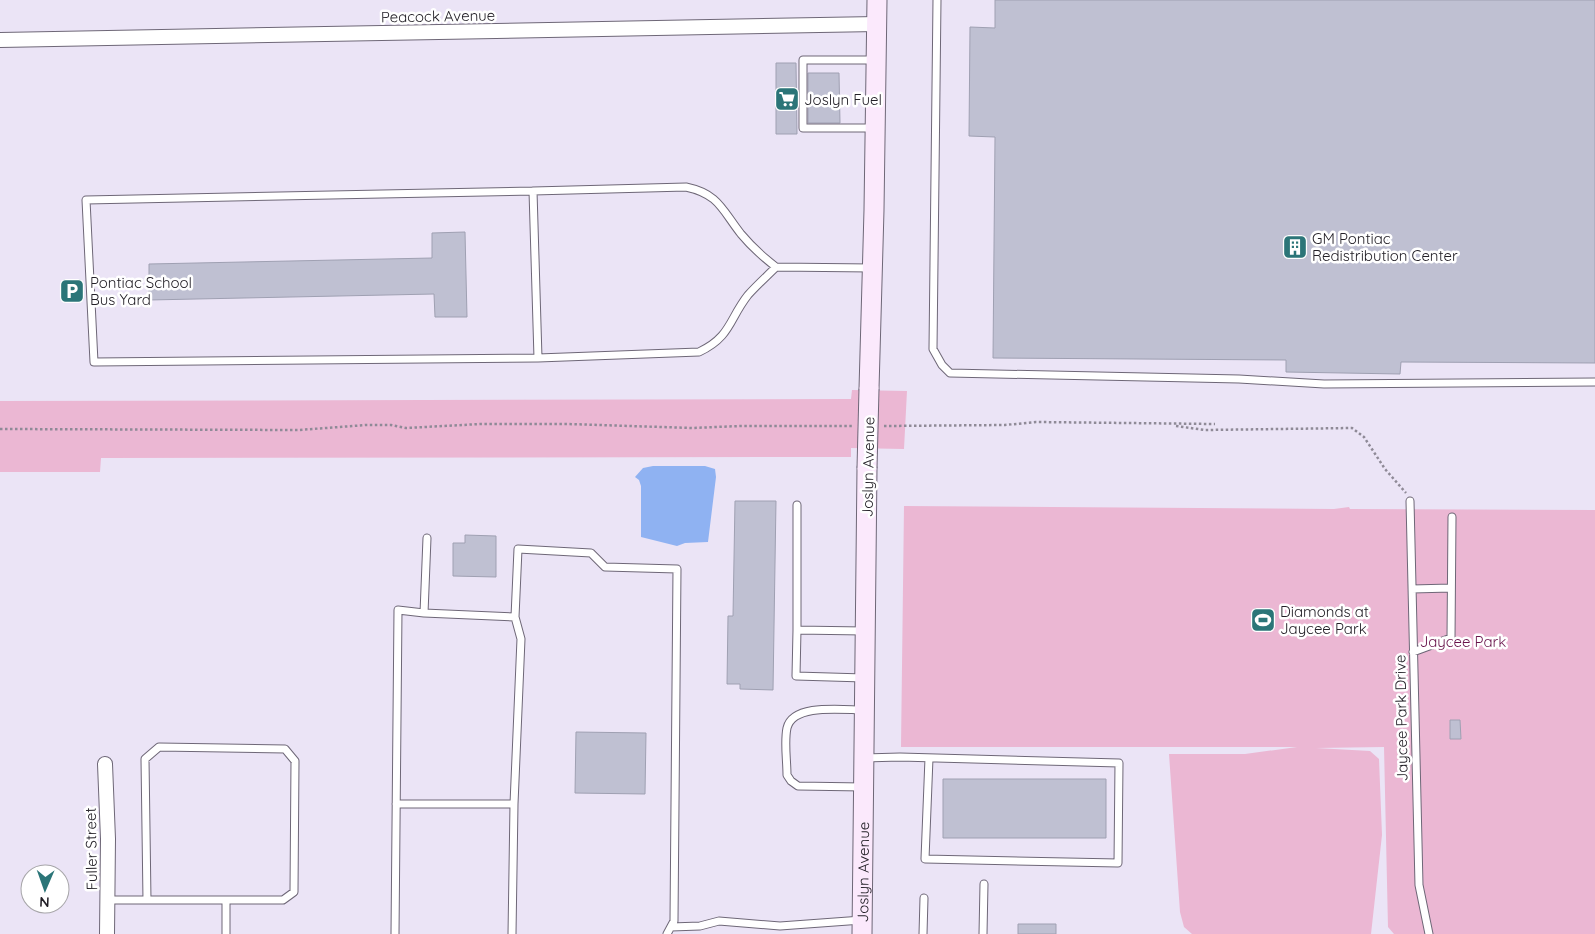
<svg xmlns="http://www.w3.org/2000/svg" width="1595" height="934" viewBox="0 0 1595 934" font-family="Quicksand,sans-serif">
	<rect width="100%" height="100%" fill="#ebe4f6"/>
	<path fill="#ebb7d3" d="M852 390 907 391 904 449 851 448V457L101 458 100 472H0V401L851 399Z
		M904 506 1334 509 1349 507 1350 509 1595 510V934H1394L1388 927 1384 747 1316 748 1370 751 1379 759 1382 835 1371 934H1192L1184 927 1180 912 1169 754H1245L1297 747H901Z"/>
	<path fill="#8fb2f2" d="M653 466H705L715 469 716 477 708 542 685 543 677 546 641 537V486L639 480 635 477 643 468Z"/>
	<path fill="#bfc0d2" stroke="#9fa0b2" d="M995 0H1595V363L1401 362 1400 374 1286 372V360L993 358 995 137 969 136 970 27 995 28Z
		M776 63H796L797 134H776Z
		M808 73H839L840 123H808Z
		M465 232 467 317H435L434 294 149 300V264L432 258V233Z
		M735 501H776L773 690 740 689V684H727L728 616H733Z
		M465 535 496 536V577L453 576V543H465Z
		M1450 720H1460L1461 739H1450Z
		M576 732 646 733 645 794 575 793Z
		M943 779H1106V838H943Z
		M1018 924H1056V934H1018Z"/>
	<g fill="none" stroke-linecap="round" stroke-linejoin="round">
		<defs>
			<path id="service" d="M937 0 933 349 942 365 950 373 1239 379 1324 384 1595 382
				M874 128H803V60H876
				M533 191 86 200 94 362 538 358
				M776 267C763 257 751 246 741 234 722 210 719 194 686 187L533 191 538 358 699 352C731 337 729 319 748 295 757 285 767 276 776 267L872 268
				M1410 501 1419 885 1429 934
				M427 538 424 613 515 617 518 549 591 553 605 567 677 569 674 921 667 934
				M1412 589 1451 588
				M797 630V505
				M864 631 797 630 796 676 864 678
				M1413 652 1451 638 1452 517
				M864 758 900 757 1119 763 1118 863 925 859 929 758
				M863 787 798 786 791 781 787 775C787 760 784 742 787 728 793 703 843 710 864 710
				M396 804H514L521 639 515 617
				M107 900H283L294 892 295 761 285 749 159 747 145 759 147 900
				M671 927 700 926 719 921 780 926 862 920
				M226 934V900
				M395 934 398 610 424 613
				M512 934 514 804
				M923 934 924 898
				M983 934 984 884"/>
			<path id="minor" d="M0 40 877 24
				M105 764 108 839 107 934"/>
			<g id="secondary">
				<path d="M869 389 874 210 877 0"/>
				<path id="s1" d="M862 934 867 468"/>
			</g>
		</defs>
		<use href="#service" stroke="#6e6777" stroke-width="9"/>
		<use href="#minor" stroke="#6e6777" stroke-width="16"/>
		<use href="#secondary" stroke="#6e6777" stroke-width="21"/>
		<path stroke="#8f8a97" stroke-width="2.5" stroke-dasharray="2.5 2.5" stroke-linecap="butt" d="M884 426 1005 425 1036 422 1215 424
			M1176 426 1205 430 1352 428 1364 437 1385 469 1406 493
			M0 429 299 430 366 425H391L406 428 481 424H568L692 428 740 426H853"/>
		<use href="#service" stroke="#fff" stroke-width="7"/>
		<use href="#minor" stroke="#fff" stroke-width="14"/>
		<use href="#secondary" stroke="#fbe9fc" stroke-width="19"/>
		<defs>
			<path id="secondary-bridge" d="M867 468 869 389"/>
		</defs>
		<use href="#secondary-bridge" stroke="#6e6777" stroke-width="21" stroke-linecap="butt"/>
		<use href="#secondary-bridge" stroke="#fbe9fc" stroke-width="19"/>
	</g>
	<defs>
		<symbol id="supermarket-square" viewBox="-11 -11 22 22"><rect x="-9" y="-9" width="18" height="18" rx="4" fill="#2b7578" stroke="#fff"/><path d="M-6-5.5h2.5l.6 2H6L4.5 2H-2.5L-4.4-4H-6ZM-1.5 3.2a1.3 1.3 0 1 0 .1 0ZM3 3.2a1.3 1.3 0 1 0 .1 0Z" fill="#fff"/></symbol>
		<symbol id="building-square" viewBox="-11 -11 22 22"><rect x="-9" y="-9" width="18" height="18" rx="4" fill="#2b7578" stroke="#fff"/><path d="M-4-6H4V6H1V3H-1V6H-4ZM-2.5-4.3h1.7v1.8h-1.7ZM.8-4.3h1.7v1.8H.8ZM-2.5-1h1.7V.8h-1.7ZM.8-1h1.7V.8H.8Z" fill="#fff"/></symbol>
		<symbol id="parking-square" viewBox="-11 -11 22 22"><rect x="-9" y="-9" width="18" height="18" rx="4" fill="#2b7578" stroke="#fff"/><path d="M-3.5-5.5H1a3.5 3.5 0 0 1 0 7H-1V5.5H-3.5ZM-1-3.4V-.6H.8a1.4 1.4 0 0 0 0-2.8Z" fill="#fff"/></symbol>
		<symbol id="stadium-square" viewBox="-11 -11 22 22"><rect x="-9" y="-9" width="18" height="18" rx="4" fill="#2b7578" stroke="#fff"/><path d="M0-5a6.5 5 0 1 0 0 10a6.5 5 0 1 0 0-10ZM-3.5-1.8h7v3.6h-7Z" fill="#fff"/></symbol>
	</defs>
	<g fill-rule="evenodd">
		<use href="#supermarket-square" x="773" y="85" width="28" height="28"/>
		<use href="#building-square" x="1281" y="233" width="28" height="28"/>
		<use href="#parking-square" x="58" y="277" width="28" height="28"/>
		<use href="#stadium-square" x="1249" y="606" width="28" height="28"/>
	</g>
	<g text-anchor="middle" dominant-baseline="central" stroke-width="5" stroke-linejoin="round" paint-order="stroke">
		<g font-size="15" fill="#232027" stroke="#fff">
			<text transform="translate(438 16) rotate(-1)">Peacock Avenue</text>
			<text transform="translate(868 467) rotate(-89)">Joslyn Avenue</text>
			<text transform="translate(1401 718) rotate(-91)">Jaycee Park Drive</text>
			<text transform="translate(91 849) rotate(-91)">Fuller Street</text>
			<text stroke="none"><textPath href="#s1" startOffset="62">Joslyn Avenue</textPath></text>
		</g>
		<g font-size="15" fill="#232027" stroke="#fff" text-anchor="start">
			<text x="804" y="99">Joslyn Fuel</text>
			<text x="1312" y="238">GM Pontiac<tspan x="1312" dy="17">Redistribution Center</tspan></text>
			<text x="90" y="282">Pontiac School<tspan x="90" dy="17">Bus Yard</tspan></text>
			<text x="1280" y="611">Diamonds at<tspan x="1280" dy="17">Jaycee Park</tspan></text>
		</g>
		<g font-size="15" fill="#68134b" stroke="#fff">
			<text x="1463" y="641">Jaycee Park</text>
		</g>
	</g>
	<g transform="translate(45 889) rotate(182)"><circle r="24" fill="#ffffff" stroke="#a7a6a9"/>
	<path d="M0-4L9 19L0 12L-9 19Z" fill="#2b7578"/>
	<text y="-8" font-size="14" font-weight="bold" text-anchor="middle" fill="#232027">N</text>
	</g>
</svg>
